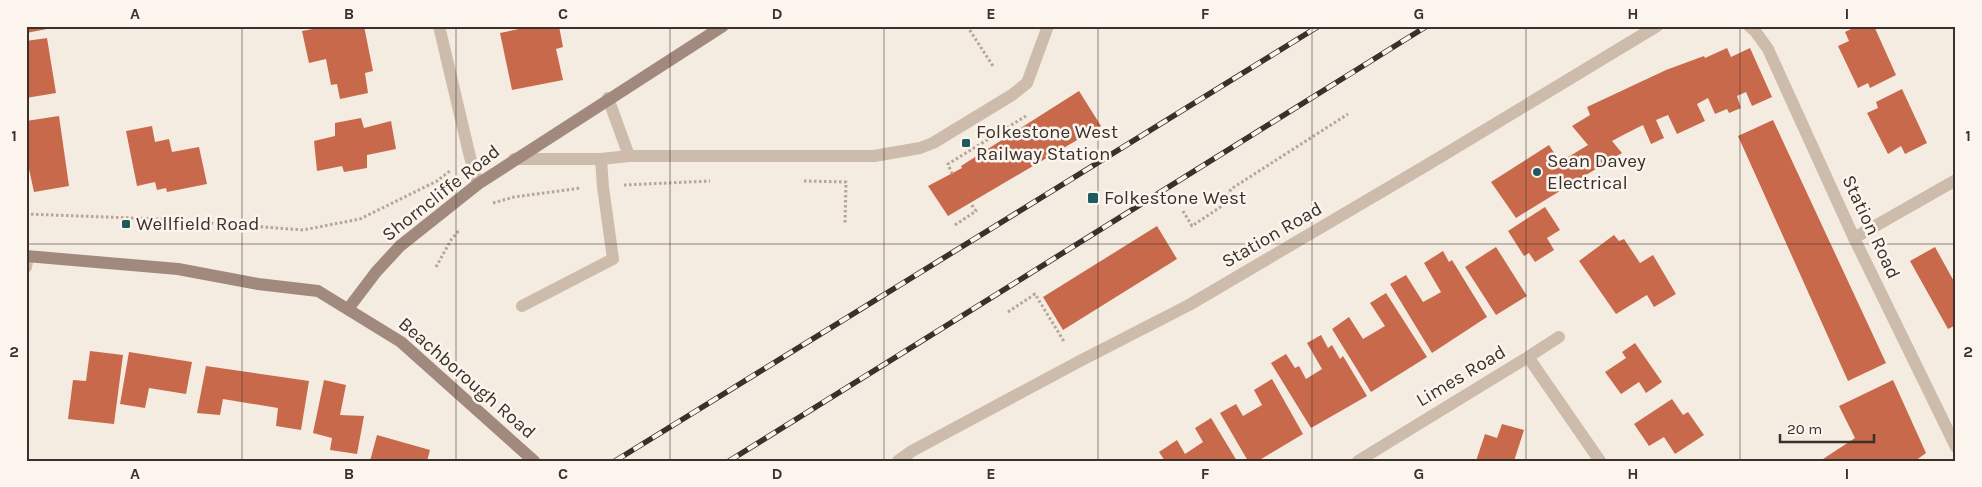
<svg xmlns="http://www.w3.org/2000/svg" width="1982" height="487" viewBox="0 0 1982 487" font-family="Karla,sans-serif">
	<rect width="100%" height="100%" fill="#f4ebe1"/>
	<path fill="#c8694b" d="M26 26H47V29L26 33Z
		M329 26H364L373 71 365 73 368 93 340 99 337 84 331 85 326 59 309 63 302 31Z
		M533 26H559L563 47 556 49 563 80 512 90 500 33Z
		M1857 26H1874L1896 75 1870 88 1868 83 1858 88 1838 46 1849 41 1845 32Z
		M47 38 56 93 26 98V41Z
		M1727 48 1731 57 1750 48 1772 97 1752 106 1746 92 1737 96 1741 108 1729 113 1727 109 1715 114 1708 98 1697 104 1705 121 1677 134 1668 115 1656 120 1664 138 1651 144 1643 125 1625 134 1612 141 1622 153 1516 218 1491 182 1549 145 1560 162 1588 145 1572 126 1590 115 1587 107 1666 70 1704 56 1705 58Z
		M1902 89 1927 143 1905 154 1901 146 1888 154 1867 113 1878 108 1876 102Z
		M1079 91 1101 126 948 216 928 186 962 168 961 166Z
		M59 116 69 186 34 192 26 155V121Z
		M361 118 364 128 391 121 396 149 367 155V168L344 172 342 166 317 171 314 141 335 136V123Z
		M1773 120 1886 363 1848 381 1738 136Z
		M152 126 155 142 169 139 172 152 199 147 207 184 167 192 166 188 157 190 155 182 137 186 126 131Z
		M1545 207 1560 230 1547 238 1554 250 1535 262 1529 253 1524 256 1508 231Z
		M1157 226 1177 259 1063 330 1043 297Z
		M1614 235 1619 241 1624 239 1640 263 1653 255 1676 294 1654 307 1647 295 1616 314 1579 261Z
		M1496 247 1527 296 1496 315 1465 267Z
		M1935 247 1956 285V325L1948 329 1910 261Z
		M1443 251 1449 262 1452 260 1487 317 1432 353 1390 284 1406 275 1423 302 1436 295 1441 292 1424 263Z
		M1386 293 1427 357 1371 392 1332 329 1349 317 1363 339 1385 326 1370 303Z
		M1321 335 1328 348 1332 345 1340 359 1343 356 1367 396 1311 428 1271 363 1286 354 1295 368 1299 366 1306 379 1322 369 1307 343Z
		M1635 343 1662 382 1646 393 1639 382 1621 394 1605 372 1626 358 1622 352Z
		M90 351 123 355 114 424 68 419 73 380 86 381Z
		M129 352 192 362 186 394 149 388 145 408 120 404Z
		M206 366 309 381 301 430 276 426 278 408 223 399 220 415 197 413Z
		M1272 379 1303 434 1258 461H1248L1220 413 1236 404 1243 416 1262 405 1254 390Z
		M324 380 346 385 340 415 364 416 357 454 330 450 332 438 313 433Z
		M1893 380 1926 453 1915 461H1820L1855 438 1839 406Z
		M1672 399 1683 415 1688 412 1704 435 1675 454 1664 437 1649 446 1634 424Z
		M1211 418 1237 461H1165L1159 452 1177 440 1185 454 1203 442 1195 428Z
		M1502 424 1524 430 1514 461H1476L1485 434 1497 438Z
		M377 435 430 450 427 461H370Z"/>
	<g fill="none" stroke-linecap="round" stroke-linejoin="round">
		<path stroke="#b9a596" stroke-width="3" stroke-dasharray="2.5 2.5" stroke-linecap="butt" d="M967 26 993 66
			M952 174 948 164 1026 116
			M804 181 846 182 845 224
			M624 185 710 181
			M493 203 514 197 581 188
			M1183 211 1192 226 1222 206 1231 189 1348 114
			M26 214 159 219 303 230 360 219 437 181 451 170
			M955 225 976 211 971 204
			M436 267 451 240 460 229
			M1008 312 1035 294 1065 343"/>
		<path stroke="#cdbbac" stroke-width="12" d="M608 98 629 156
			M514 159H601L629 156H874L920 148 933 143 1012 95 1027 83 1048 26
			M1854 238 1956 180
			M522 306 613 259 603 187 601 159"/>
		<path stroke="#cdbbac" stroke-width="12" d="M439 26 470 157 478 184
			M1749 26 1755 31 1768 49 1854 238 1956 447
			M26 267 28 257
			M1528 357 1559 337
			M898 461 912 451 1078 362 1189 305 1427 165 1657 26
			M1358 461 1528 357 1600 461"/>
		<path stroke="#a18a7d" stroke-width="12" d="M26 256 178 269 258 284 318 291 401 342 534 461
			M348 309 376 272 400 246 478 184 723 26"/>
		<defs>
			<path id="rail" d="M615 461 1319 26
				M729 461 1427 26"/>
		</defs>
		<use href="#rail" stroke="#3b302b" stroke-width="5.5"/>
		<use href="#rail" stroke="#fbf5ee" stroke-width="4" stroke-dasharray="11" stroke-linecap="butt"/>
	</g>
	<path fill="none" stroke="#3b302b" stroke-width="1" stroke-opacity="0.55" d="M242 26V461M456 26V461M670 26V461M884 26V461M1098 26V461M1312 26V461M1526 26V461M1740 26V461M26 244H1956"/>
	<g fill="#1f5a5e" stroke="#fbf5ee" stroke-width="2">
		<rect x="961" y="138" width="10" height="10" rx="2.5"/>
		<circle cx="1537" cy="172" r="5"/>
		<rect x="1087" y="192" width="12" height="12" rx="2.5"/>
		<rect x="121" y="219" width="10" height="10" rx="2.5"/>
	</g>
	<g text-anchor="middle" dominant-baseline="central" stroke-width="5" stroke-linejoin="round" paint-order="stroke">
		<g font-size="19" fill="#3b302b" stroke="#fbf5ee" text-anchor="start">
			<text x="976" y="132">Folkestone West<tspan x="976" dy="22">Railway Station</tspan></text>
			<text x="1547" y="161">Sean Davey<tspan x="1547" dy="22">Electrical</tspan></text>
			<text x="1104" y="198">Folkestone West</text>
			<text x="136" y="224">Wellfield Road</text>
		</g>
		<g font-size="19" fill="#3b302b" stroke="#fbf5ee">
			<text transform="translate(441 193) rotate(-38)">Shorncliffe Road</text>
			<text transform="translate(1871 227) rotate(65)">Station Road</text>
			<text transform="translate(1272 235) rotate(-30)">Station Road</text>
			<text transform="translate(1461 376) rotate(-31)">Limes Road</text>
			<text transform="translate(467 378) rotate(41)">Beachborough Road</text>
		</g>
	</g>
	<rect width="1982" height="487" fill="none" stroke="#fbf5ee" stroke-width="55"/>
	<path d="M1780 434v8h94v-8" fill="none" stroke="#3b302b" stroke-width="2.5"/>
	<text x="1787" y="434" font-size="15" fill="#3b302b" stroke="#fbf5ee" stroke-width="4" paint-order="stroke">20 m</text>
	<rect x="28" y="28" width="1926" height="432" fill="none" stroke="#3b302b" stroke-width="2"/>
	<g font-size="16" text-anchor="middle" font-weight="bold" fill="#3b302b">
		<text x="135" y="19">A</text>
		<text x="349" y="19">B</text>
		<text x="563" y="19">C</text>
		<text x="777" y="19">D</text>
		<text x="991" y="19">E</text>
		<text x="1205" y="19">F</text>
		<text x="1419" y="19">G</text>
		<text x="1633" y="19">H</text>
		<text x="1847" y="19">I</text>
		<text x="14" y="141">1</text>
		<text x="1968" y="141">1</text>
		<text x="14" y="357">2</text>
		<text x="1968" y="357">2</text>
		<text x="135" y="479">A</text>
		<text x="349" y="479">B</text>
		<text x="563" y="479">C</text>
		<text x="777" y="479">D</text>
		<text x="991" y="479">E</text>
		<text x="1205" y="479">F</text>
		<text x="1419" y="479">G</text>
		<text x="1633" y="479">H</text>
		<text x="1847" y="479">I</text>
	</g>
</svg>
